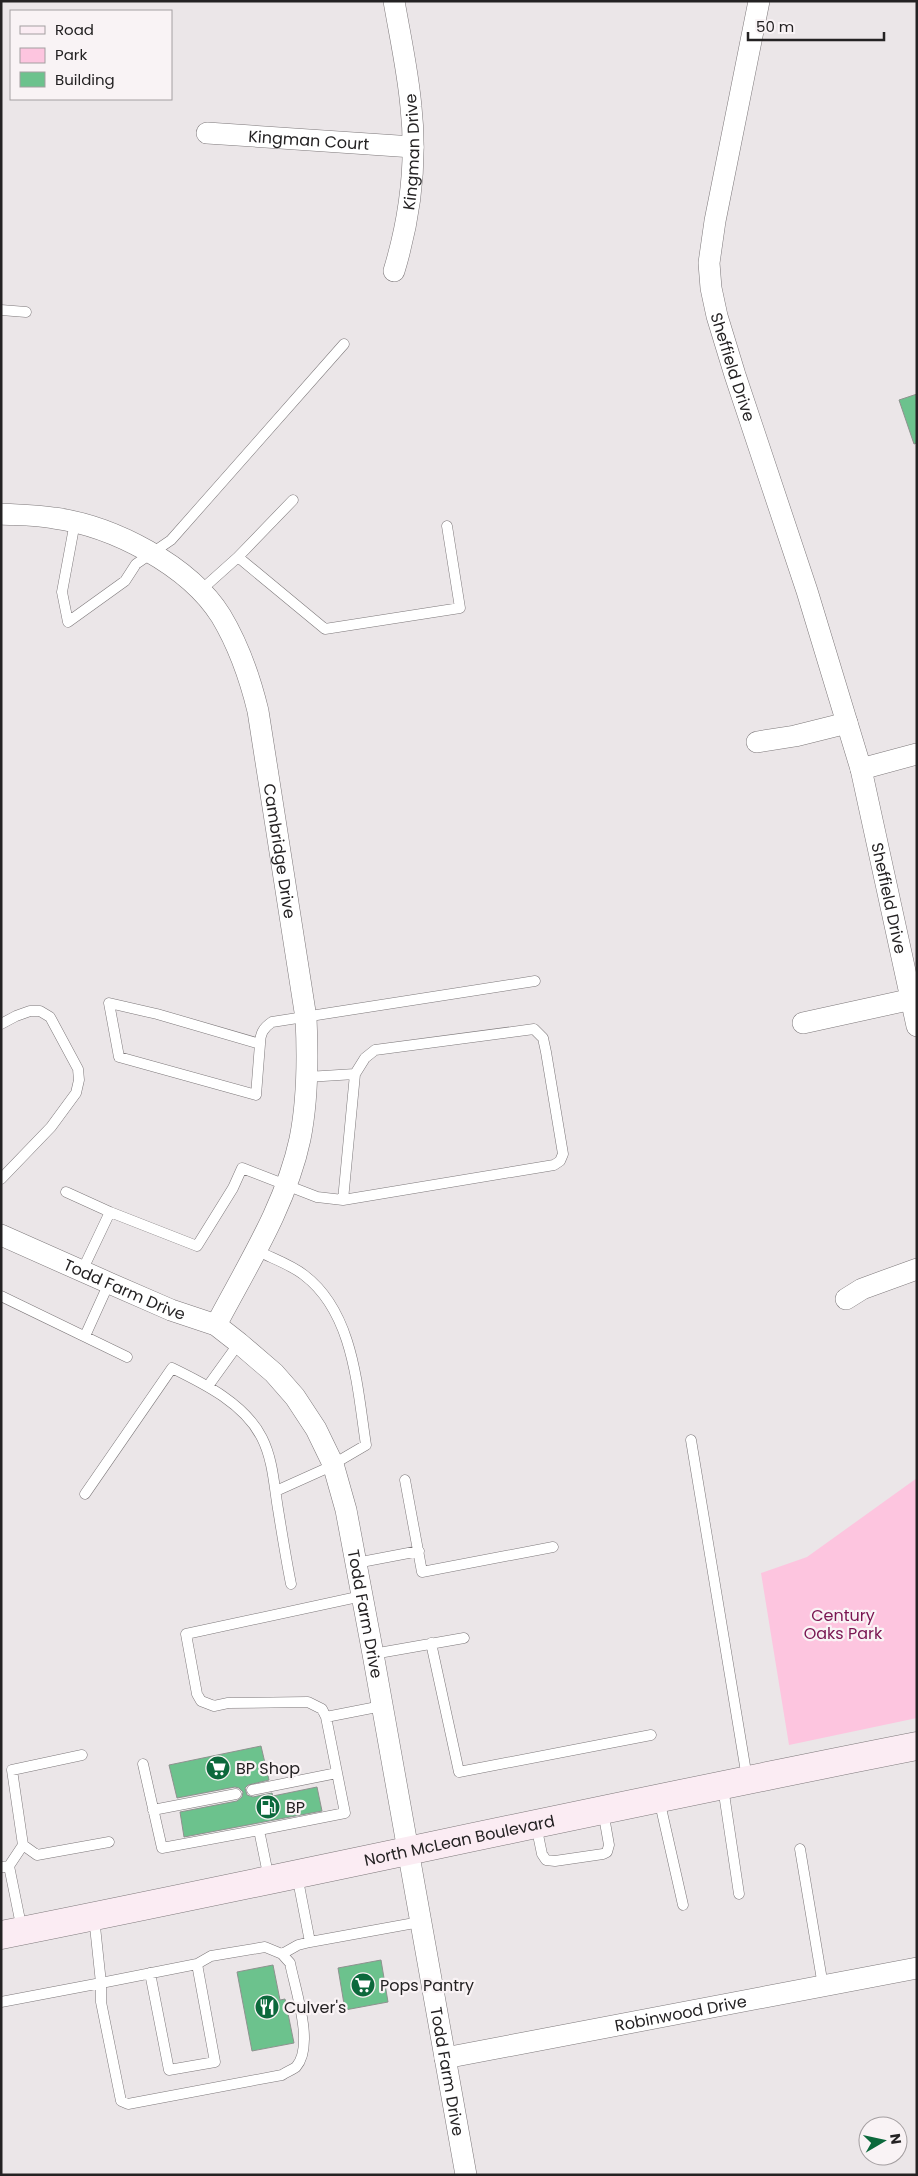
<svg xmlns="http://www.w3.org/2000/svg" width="918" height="2176" viewBox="0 0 918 2176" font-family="Poppins,sans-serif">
	<rect width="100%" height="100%" fill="#ebe6e8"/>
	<path fill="#fdc5df" d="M917 1478V1718L789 1745 761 1573 807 1557Z"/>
	<path fill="#6cc28d" stroke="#8e928f" d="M917 394V443L914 444 899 400Z
		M261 1746 269 1780 248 1785 245 1788 247 1795 253 1797 272 1793 273 1796 317 1787 322 1811 184 1837 180 1812 237 1801 242 1797 243 1792 239 1788 235 1787 177 1798 169 1765Z
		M381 1960 388 2002 345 2010 338 1968Z
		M273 1965 280 2000 285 1999 294 2043 252 2051 237 1972Z"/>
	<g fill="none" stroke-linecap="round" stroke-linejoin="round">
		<defs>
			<path id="lane" d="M1 310 26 312
				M75 522 62 592 68 622 125 581 136 564 171 540 344 344
				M238 557 325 629 460 608 447 526
				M200 591 238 557 293 500
				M1 1024 16 1016 30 1011H40L50 1017 78 1069 79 1080 76 1093 51 1127 1 1179
				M260 1044 157 1014 109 1003 119 1057 256 1095 260 1044C260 1034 263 1028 272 1022L535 981
				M66 1192 110 1212 197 1246 233 1188 242 1168 317 1197 343 1200 554 1165 560 1161 563 1154 546 1052 543 1038 534 1029 375 1050 365 1058 355 1074 307 1077
				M343 1200 355 1074
				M256 1250C271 1258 290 1264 304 1275 354 1313 357 1387 366 1445L325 1469 276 1491
				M82 1271 110 1212
				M1 1296 127 1357
				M85 1336 109 1283
				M208 1386 239 1343
				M691 1440 747 1778
				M405 1480 422 1572 553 1547
				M85 1494 172 1368C205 1384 245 1404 262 1438 273 1460 274 1485 278 1509 282 1534 286 1559 291 1584
				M356 1563 419 1551
				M431 1643 459 1772 651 1735
				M373 1654 464 1638
				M326 1717 322 1709 308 1702 228 1703 214 1706 201 1701 197 1694 186 1634 362 1596
				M143 1764 162 1848 259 1830 269 1879
				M723 1787 739 1894
				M252 1790 337 1773
				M659 1799 683 1905
				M153 1810 236 1794
				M536 1825 542 1854 546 1860 555 1861 603 1854 607 1852 609 1845 603 1811
				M259 1830 345 1813 326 1717 382 1706
				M23 1845 37 1855 109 1842
				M800 1849 823 1986
				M9 1866 23 1845 12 1770 82 1755
				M1 1867 9 1866 22 1930
				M297 1875 310 1942 420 1922
				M282 1954 298 1945 310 1942
				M150 1973 169 2070 215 2062 197 1964 101 1983V2002L121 2101 128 2104 282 2075C286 2072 292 2070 296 2067 315 2046 295 1989 290 1963L282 1954 265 1947 211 1956 197 1964
				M1 2002 101 1983 94 1917"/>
			<g id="street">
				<path id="s1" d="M759 1 715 221 709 263 711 288 717 316 735 375 807 591 861 769 917 1026"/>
				<path id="s2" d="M207 133 413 147"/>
				<path id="s3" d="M394 271C410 218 417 162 411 107 408 72 400 36 394 1"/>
				<path id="s4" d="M1 514C19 515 37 515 54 518 113 526 189 565 221 616 239 646 250 678 258 711L306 1018C308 1058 308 1099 300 1139 286 1205 247 1266 216 1325"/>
				<path d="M757 742 795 736 847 723"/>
				<path d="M861 769 917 754"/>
				<path d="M803 1023 917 998"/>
				<path id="s5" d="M1 1235 109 1283 171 1310 216 1325 239 1343 274 1373 295 1397 316 1429 333 1464 346 1510 373 1654 466 2175"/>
				<path d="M846 1299 862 1289 917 1269"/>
				<path id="s6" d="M445 2058 917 1968"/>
			</g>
			<g id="secondary">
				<path id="s7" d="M1 1935C307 1874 611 1806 917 1746"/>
			</g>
		</defs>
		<use href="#lane" stroke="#7d787a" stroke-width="11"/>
		<use href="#street" stroke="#7d787a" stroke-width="22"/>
		<use href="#secondary" stroke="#7d787a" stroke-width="29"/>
		<use href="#lane" stroke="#fff" stroke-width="10"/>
		<use href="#street" stroke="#fff" stroke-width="21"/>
		<use href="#secondary" stroke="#fbecf3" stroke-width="28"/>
	</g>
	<defs>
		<symbol id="supermarket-disc" viewBox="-11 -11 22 22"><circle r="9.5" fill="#0c693c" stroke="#f9f3f5"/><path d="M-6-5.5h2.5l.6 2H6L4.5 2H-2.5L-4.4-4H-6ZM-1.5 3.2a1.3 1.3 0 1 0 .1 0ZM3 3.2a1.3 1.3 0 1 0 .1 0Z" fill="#fff"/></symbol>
		<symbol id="fuel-disc" viewBox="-11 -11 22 22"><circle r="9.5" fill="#0c693c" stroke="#f9f3f5"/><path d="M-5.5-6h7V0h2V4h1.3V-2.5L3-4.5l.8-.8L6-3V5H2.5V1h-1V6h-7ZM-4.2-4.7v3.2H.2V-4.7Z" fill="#fff"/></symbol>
		<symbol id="restaurant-disc" viewBox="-11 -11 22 22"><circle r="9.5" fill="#0c693c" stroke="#f9f3f5"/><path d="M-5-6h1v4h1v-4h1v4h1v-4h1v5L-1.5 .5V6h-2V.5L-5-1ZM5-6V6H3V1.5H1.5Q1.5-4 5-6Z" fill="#fff"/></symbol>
	</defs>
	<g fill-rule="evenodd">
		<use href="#supermarket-disc" x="204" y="1754" width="28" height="28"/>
		<use href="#fuel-disc" x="254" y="1793" width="28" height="28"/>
		<use href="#supermarket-disc" x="349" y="1971" width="28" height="28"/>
		<use href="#restaurant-disc" x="253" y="1993" width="28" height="28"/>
	</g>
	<g text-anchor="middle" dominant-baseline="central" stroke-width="4.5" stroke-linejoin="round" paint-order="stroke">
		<g font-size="16" fill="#242223" stroke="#f9f3f5">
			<text stroke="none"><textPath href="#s2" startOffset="102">Kingman Court</textPath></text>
			<text stroke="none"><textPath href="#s3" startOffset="121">Kingman Drive</textPath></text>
			<text stroke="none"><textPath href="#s1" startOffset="374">Sheffield Drive</textPath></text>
			<text stroke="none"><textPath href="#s4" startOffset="496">Cambridge Drive</textPath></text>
			<text stroke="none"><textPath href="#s1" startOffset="928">Sheffield Drive</textPath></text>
			<text stroke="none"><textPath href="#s5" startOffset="135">Todd Farm Drive</textPath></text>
			<text stroke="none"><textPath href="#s5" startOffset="571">Todd Farm Drive</textPath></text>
			<text stroke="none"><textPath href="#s7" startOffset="468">North McLean Boulevard</textPath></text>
			<text stroke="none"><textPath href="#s6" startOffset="240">Robinwood Drive</textPath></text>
			<text stroke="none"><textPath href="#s5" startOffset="1036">Todd Farm Drive</textPath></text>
		</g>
		<g font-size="16" fill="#791551" stroke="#f9f3f5">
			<text x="843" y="1615">Century<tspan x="843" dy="18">Oaks Park</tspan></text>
		</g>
		<g font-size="16" fill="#242223" stroke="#f9f3f5" text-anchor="start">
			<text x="236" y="1768">BP Shop</text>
			<text x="286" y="1807">BP</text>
			<text x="380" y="1985">Pops Pantry</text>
			<text x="284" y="2007">Culver's</text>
		</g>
	</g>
	<rect width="918" height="2176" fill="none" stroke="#242223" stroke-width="5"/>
	<rect x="10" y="10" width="162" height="90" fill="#f9f3f5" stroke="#a49fa1"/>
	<rect x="20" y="26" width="25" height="8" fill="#fbecf3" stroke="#a49fa1"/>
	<text x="55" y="35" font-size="15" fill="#242223">Road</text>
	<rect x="20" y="48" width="25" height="15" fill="#fdc5df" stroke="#a49fa1"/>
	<text x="55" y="60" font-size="15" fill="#242223">Park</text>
	<rect x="20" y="72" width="25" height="15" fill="#6cc28d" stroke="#a49fa1"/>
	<text x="55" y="85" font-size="15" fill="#242223">Building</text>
	<g transform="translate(883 2141) rotate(81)"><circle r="24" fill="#f9f3f5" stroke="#a49fa1"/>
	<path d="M0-4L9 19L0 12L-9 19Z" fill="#0c693c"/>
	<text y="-8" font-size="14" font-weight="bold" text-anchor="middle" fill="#242223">N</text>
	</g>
	<path d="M748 32v8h136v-8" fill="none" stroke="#242223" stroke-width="2.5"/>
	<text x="756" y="32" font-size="15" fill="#242223" stroke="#f9f3f5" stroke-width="4" paint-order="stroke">50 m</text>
</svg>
